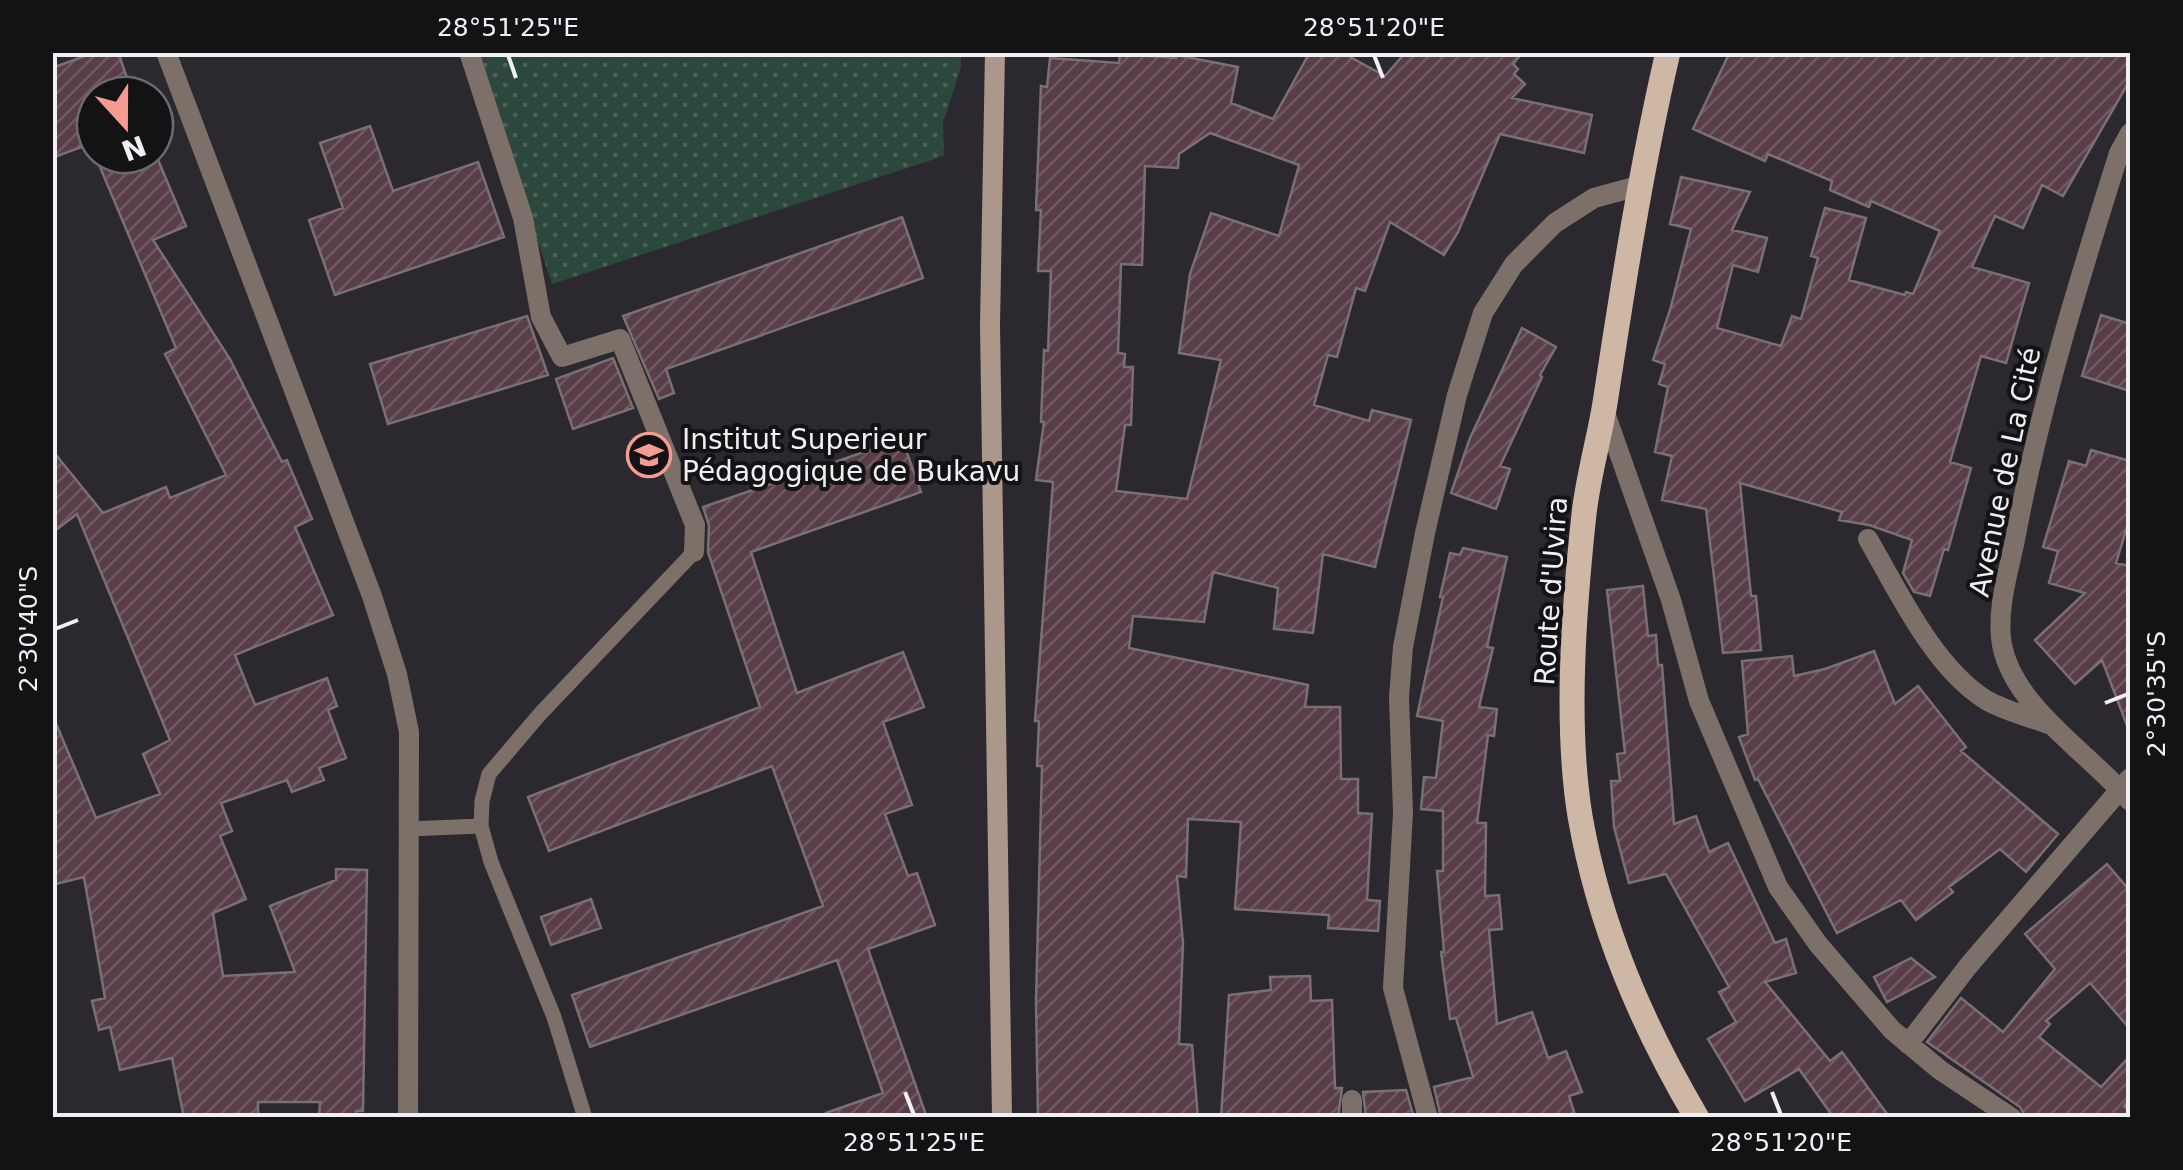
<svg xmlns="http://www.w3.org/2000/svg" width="2183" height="1170" viewBox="0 0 2183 1170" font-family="'DejaVu Sans',sans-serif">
	<defs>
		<pattern id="park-dots" width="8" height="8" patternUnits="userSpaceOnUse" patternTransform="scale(2.5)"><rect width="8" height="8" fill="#2c473b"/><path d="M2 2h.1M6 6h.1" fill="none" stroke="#4b6258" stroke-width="1.8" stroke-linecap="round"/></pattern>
		<pattern id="building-hatch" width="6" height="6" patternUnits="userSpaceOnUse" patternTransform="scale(2.5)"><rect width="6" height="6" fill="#593d49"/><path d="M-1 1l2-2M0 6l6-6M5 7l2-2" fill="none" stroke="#715964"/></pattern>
	</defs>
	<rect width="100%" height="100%" fill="#2b292f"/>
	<path fill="url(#park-dots)" d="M961 52V67L943 123 944 156 552 284 475 53Z"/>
	<path fill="url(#building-hatch)" stroke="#797074" stroke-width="2.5" fill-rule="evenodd" d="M96 52H118L133 95H95V142L52 158V68Z
		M1310 52H1341L1385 76 1406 52H1523L1513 64 1518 69 1514 74 1525 84 1512 98 1592 115 1584 153 1500 134 1458 232 1444 255 1390 222 1365 291 1356 288 1337 357 1328 355 1314 405 1369 421 1372 410 1411 420 1375 567 1323 554 1313 633 1274 629 1278 588 1213 572 1204 622 1133 616 1129 648 1308 685 1305 707H1340L1341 779H1358V813L1372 814 1367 900 1380 901 1378 931 1328 928 1329 915 1235 909 1241 822 1188 819 1186 877 1177 876 1183 943 1179 1044 1192 1045 1198 1118H1038L1036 1001 1042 766H1037L1039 721H1035L1053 482 1036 480 1044 422H1041L1044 350 1048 351 1051 271H1038L1041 210H1036L1041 86 1047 87 1050 58 1119 63 1120 54 1176 58V55L1238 67 1231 103 1273 119ZM1210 133 1299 165 1279 236 1211 213 1190 274 1179 353 1221 360 1187 499 1116 491 1125 425H1131L1133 367H1124L1125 354 1118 353 1121 264 1142 265 1145 166 1178 168 1179 154Z
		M1730 52H2130V80L2063 196 2042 185 2023 228 1995 216 1972 267 2029 283 2006 363 1981 356 1950 462 1971 468 1948 550 1944 549 1930 596 1914 592 1903 573 1912 540 1869 525 1839 520 1842 512 1740 483 1751 596H1756L1761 650 1723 653 1706 509 1662 500 1672 456 1655 452 1668 387 1659 384 1665 364 1653 360 1670 310 1691 229 1670 224 1681 177 1750 192 1732 230 1767 238 1758 272 1733 265 1717 328 1781 346 1792 316 1801 319 1818 258 1811 256 1825 208 1866 218 1849 280 1905 295 1906 292 1913 294 1940 231 1871 201 1869 207 1830 190 1832 181 1768 154 1765 161 1693 129Z
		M370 126 393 191 478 162 504 237 335 295 309 220 343 208 320 143Z
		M95 155H156L186 226 153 240 230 359 282 462 287 460 312 519 295 527 333 615 235 655 255 705 327 678 337 706 328 710 346 758 319 768 324 780 292 792 287 780 221 803 232 831 220 836 246 899 213 913 223 976 295 972 270 906 336 880V869L367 870 363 1111H356V1118H319L320 1102H258V1114H232L233 1118H184L172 1058 120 1070 110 1027 99 1030 92 1001 105 998 84 877 52 885V714L96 818 160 794 143 754 170 740 77 514 52 533V450L103 513 166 487 170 498 226 475 165 354 176 348Z
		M902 217 923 278 666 369 674 393 659 399 623 316Z
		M2101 315 2130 324V391L2082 376Z
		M527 316 548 375 388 424 370 364Z
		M1522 328 1556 347 1540 375 1542 377 1500 466 1510 469 1496 509 1451 493 1470 438Z
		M613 358 633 408 573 429 556 379Z
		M902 439 921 492 751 552 797 693 903 652 924 707 883 722 912 805 885 814 908 876 917 873 935 925 868 949 927 1118H826V1113L883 1093 837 960 590 1047 572 995 823 906 772 766 549 851 528 797 760 707 708 552 709 525 703 507Z
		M2091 450 2130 461V517L2116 563 2130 566 2128 728 2102 660 2075 684 2035 640 2085 593 2049 583 2058 551 2043 547 2069 461 2086 466Z
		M1463 548 1507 557 1487 647 1493 648 1479 707 1497 709 1494 736 1488 735 1477 823H1486L1485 896 1499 895 1502 929 1489 930 1497 1024 1532 1012 1548 1058 1566 1051 1582 1092 1569 1096 1576 1118H1441L1434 1087 1473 1077 1456 1018 1450 1019 1441 952H1444L1437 871H1443V811L1421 809 1424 777 1436 778 1443 721 1417 716 1443 597H1440L1450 553 1460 555Z
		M1643 586 1648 636 1656 635 1658 665H1662L1674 824 1696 816 1709 852 1728 843 1775 943 1786 939 1796 973 1765 982 1830 1061 1842 1052 1890 1118H1834L1799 1069 1745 1101 1708 1039 1736 1022 1719 992 1729 987 1666 874 1629 883 1614 827 1611 781H1620L1617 754 1625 753 1607 590Z
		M1874 651 1895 704 1918 686 1966 747 1961 751 2058 834 2026 872 2000 849 1949 887 1953 892 1916 920 1901 900 1837 933 1758 779 1755 780 1739 737 1748 734 1742 661 1792 656 1794 676 1825 669Z
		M2107 864 2130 891V1029L2090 983 2046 1021 2050 1024 2039 1037 2101 1087 2130 1056V1099L2124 1106 2130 1111V1118H2026L2020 1107 1927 1042 1961 998 2003 1032 2055 969 2025 934Z
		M591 899 601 928 551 945 541 917Z
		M1911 958 1935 977 1887 1002 1874 977Z
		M1310 976 1311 1001 1332 1000 1335 1088H1342L1338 1118H1221L1229 995 1271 990 1270 977Z
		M1406 1090 1414 1118H1366L1363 1092Z"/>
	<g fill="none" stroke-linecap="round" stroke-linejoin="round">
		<path stroke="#7c7068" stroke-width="15" d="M408 829 481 826
			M585 1118 554 1017 491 862 481 826 482 801 489 774 540 714 694 552"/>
		<path stroke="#7c7068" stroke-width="20" d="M166 52 372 596 397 674 409 732 408 1118
			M469 52 523 218 541 317 562 357 620 339 695 525 694 552
			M2130 133 2119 153C2079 280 2039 409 2015 540 2008 573 1996 612 2002 645 2014 708 2092 755 2130 801
			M1604 410 1671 600 1699 701 1778 887 1818 944 1892 1030 1940 1070 2012 1118
			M1868 539C1898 591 1934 668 1986 700 2005 711 2030 717 2051 725
			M1908 1044 1969 965 2130 778
			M1352 1118V1100
			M1428 1118 1393 988 1403 813 1399 697 1403 647 1425 533 1457 395 1483 313 1514 264 1555 223 1594 198 1638 186"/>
		<path stroke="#ab988a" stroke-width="20" d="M995 52 990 325 1002 1118"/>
		<path stroke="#cfb7a5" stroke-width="25" d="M1668 52C1641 168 1623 285 1605 403 1599 440 1588 477 1584 514 1574 607 1565 724 1580 816 1599 925 1641 1023 1697 1118"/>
	</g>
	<path fill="none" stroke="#f0eff4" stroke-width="4" d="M508 55 516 78M1374 55 1383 78M55 629 78 620M2105 703 2128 694M905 1092 914 1115M1772 1092 1781 1115"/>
	<defs>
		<symbol id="school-ring" viewBox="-11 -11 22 22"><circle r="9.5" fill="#131215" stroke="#f59c92" stroke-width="1.5"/><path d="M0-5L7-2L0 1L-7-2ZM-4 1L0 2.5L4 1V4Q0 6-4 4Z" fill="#f59c92"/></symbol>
	</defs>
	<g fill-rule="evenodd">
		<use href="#school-ring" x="624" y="430" width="50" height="50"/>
	</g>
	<g text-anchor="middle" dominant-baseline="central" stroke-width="8" stroke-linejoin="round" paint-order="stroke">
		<g font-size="28" fill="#f0eff4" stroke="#131215" text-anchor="start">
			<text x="682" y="439">Institut Superieur<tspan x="682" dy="32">Pédagogique de Bukavu</tspan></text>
		</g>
		<g font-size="28" fill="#f0eff4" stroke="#131215">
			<text transform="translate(2005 472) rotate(-78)">Avenue de La Cité</text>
			<text transform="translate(1551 591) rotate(-86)">Route d'Uvira</text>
		</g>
	</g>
	<rect width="2183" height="1170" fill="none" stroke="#131215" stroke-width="110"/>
	<g transform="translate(125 125) rotate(159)"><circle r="48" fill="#131215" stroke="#6b6a6e" stroke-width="2.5"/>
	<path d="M0-8L18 38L0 25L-18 38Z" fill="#f59c92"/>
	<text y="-15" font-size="28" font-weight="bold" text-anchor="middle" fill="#f0eff4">N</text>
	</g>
	<rect x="55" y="55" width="2073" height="1060" fill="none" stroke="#f0eff4" stroke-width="4"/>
	<g font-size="25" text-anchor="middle" fill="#f0eff4">
		<text x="508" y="36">28°51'25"E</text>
		<text x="1374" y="36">28°51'20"E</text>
		<text transform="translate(28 629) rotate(-90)" y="9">2°30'40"S</text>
		<text transform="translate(2156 694) rotate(-90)" y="9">2°30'35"S</text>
		<text x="914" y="1151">28°51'25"E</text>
		<text x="1781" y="1151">28°51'20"E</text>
	</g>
</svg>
